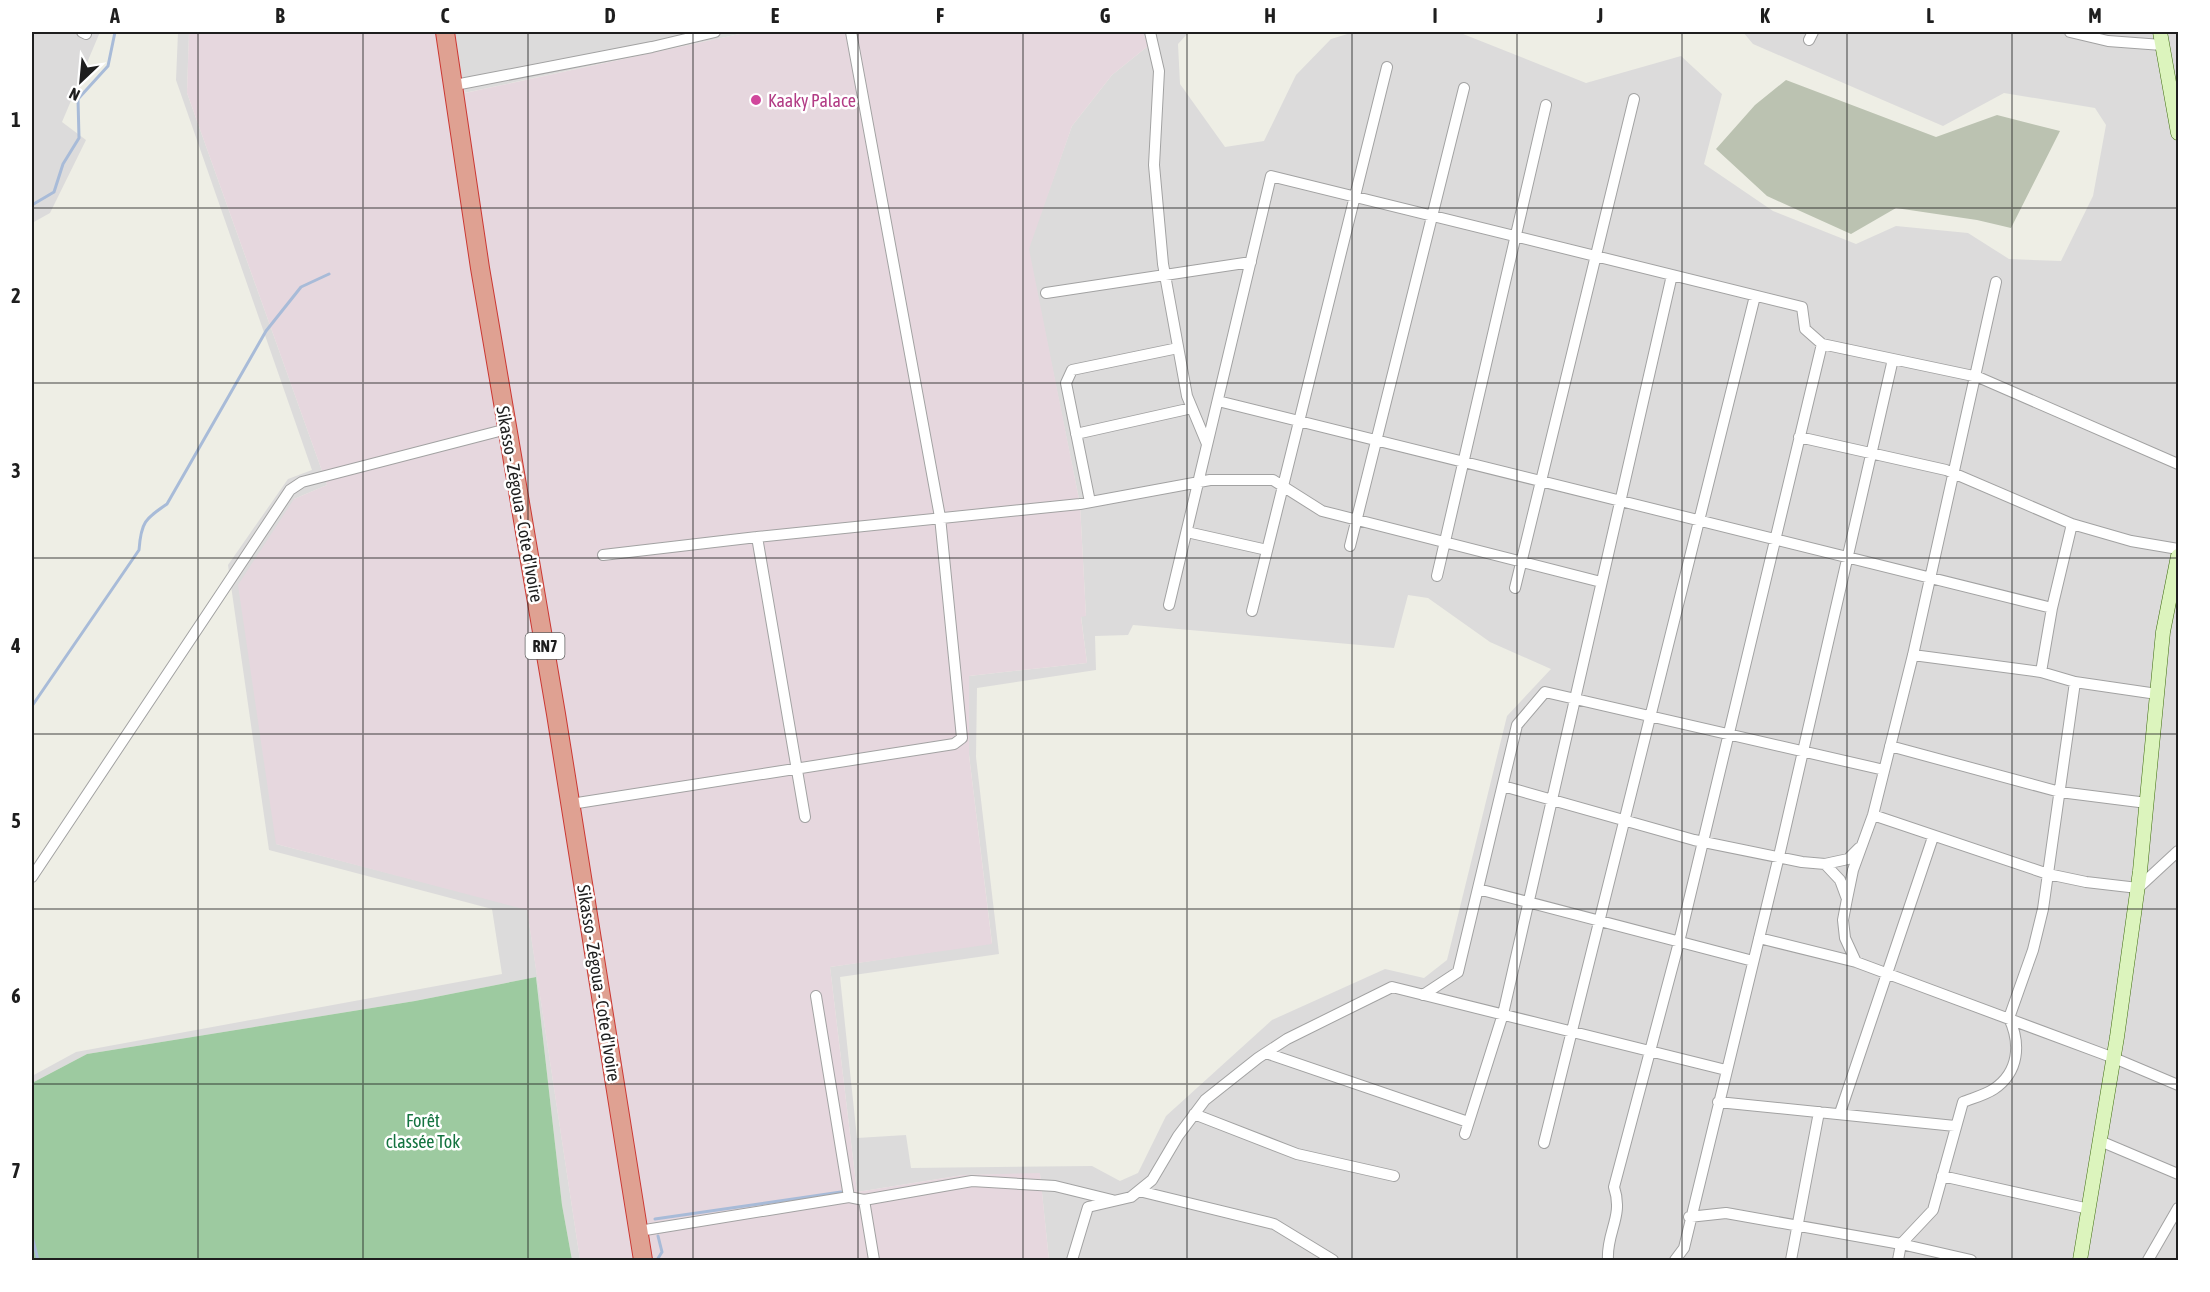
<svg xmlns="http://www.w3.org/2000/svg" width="2210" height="1292" viewBox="0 0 2210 1292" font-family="'Asap Condensed',sans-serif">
	<rect width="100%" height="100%" fill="#eeeee5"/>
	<path fill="#dcdbdb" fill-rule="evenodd" d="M32 32H100L62 122 86 140 50 213 32 223Z
		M178 32H189L187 93 327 485 294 499 276 844 527 909 580 1260H572L562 1205 536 977 415 1001 87 1054 32 1083V1076L76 1052 502 974 492 909 269 850 228 565 288 479 312 470 176 80Z
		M455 32H749L464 93Z
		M1143 32H1189L1178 44 1180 84 1225 147 1264 141 1296 75 1331 39 1354 32H1458L1586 83 1681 56 1722 94 1704 164 1773 211 1856 244 1896 226 1968 233 2009 259 2061 261 2093 196 2106 125 2095 108 2004 93 1943 126 1753 44 1743 32H2178V1260H1049L1040 1174 963 1175 857 1192 830 967 992 943 969 755V676L1087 663 1081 616H1086L1080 504 1028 249 1072 126 1112 75 1148 46ZM1408 595 1428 598 1490 642 1551 669 1507 716 1447 960 1424 978 1385 969 1272 1020 1166 1116 1138 1173 1120 1181 1092 1166 911 1168 906 1135 857 1138 840 977 999 954 976 757 977 688 1096 670 1095 636 1128 635 1133 625 1394 648Z"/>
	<path fill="#e6d7de" d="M189 32H455L465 93 749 32H1143L1148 46 1112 75 1072 126 1029 249 1080 504 1086 616 1081 617 1087 663 969 676V755L992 944 830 967 857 1192 963 1175 1040 1173 1049 1260H580L527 910 276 844 238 585 294 499 327 485 187 93Z"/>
	<path fill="#bbc2b1" d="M1786 80 1936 137 1997 115 2060 131 2011 228 1977 220 1896 208 1851 234 1767 196 1716 149 1755 105Z"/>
	<path fill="#9dcaa0" d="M536 977 562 1205 572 1260H32V1083L87 1054 415 1001Z"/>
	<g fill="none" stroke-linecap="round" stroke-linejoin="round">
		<path stroke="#a8bbd8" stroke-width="3" d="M32 205 54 192 63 164 79 138 78 99 108 66 115 32
			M32 706 139 550C141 522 145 519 167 504L266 331 301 287 329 274
			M655 1219 841 1192
			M32 1236 38 1260
			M657 1260 662 1252 658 1236"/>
		<defs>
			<path id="street" d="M82 32 86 34
				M1150 32 1159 71 1154 165 1163 264 1187 396 1207 444
				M2070 32 2108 41 2162 45
				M1809 40 1813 32
				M455 85 652 47 715 32
				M1046 293 1251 262
				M1218 401 2052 608 2072 524 2131 541 2178 549
				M1076 434 1192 408
				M1799 437 1946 470 2072 524
				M1090 502 1066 383 1072 370 1178 348
				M1187 532 1267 550
				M1350 546 1464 88
				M603 555 757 537
				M1437 576 1546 105
				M1515 588 1634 99
				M1169 605 1271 176 1802 307 1805 329 1822 344 1978 377 2178 464
				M1252 611 1387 67
				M1913 655 2041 672
				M2075 682 2157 694
				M1890 746 2060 792 2147 803
				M1503 786 1694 840 1802 862 1825 864 1848 859 1859 848
				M571 804 954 744 962 738 940 517 851 32
				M1873 815 2048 874 2086 882 2138 888 2178 851
				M805 817 757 537 1080 504 1210 480H1273L1322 511 1601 582
				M1825 864 1840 880 1847 899
				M32 877 290 490 302 482 507 429
				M1478 889 1753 961
				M1759 938 1856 962 2114 1058 2178 1085
				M1856 962 1845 938 1843 920 1847 899 1853 870 1873 815 1913 655 1996 282
				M1423 995 1458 972 1517 725 1545 692 1884 770
				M816 996 849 1197
				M1266 1053 1468 1122
				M1718 1102 1955 1126
				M1840 1113 1933 837
				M1194 1114 1297 1154 1394 1176
				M1465 1134 1503 1014 1672 275
				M2100 1141 2178 1174
				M1544 1143 1755 296
				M1942 1176 2089 1209
				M1139 1191 1274 1224 1333 1260
				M864 1200 972 1181 1055 1186 1112 1200
				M1689 1217 1726 1213 1901 1244 1971 1260
				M639 1231 849 1197 864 1200 874 1260
				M1072 1260 1088 1207 1131 1197 1152 1180 1178 1136 1205 1100 1258 1058 1287 1039 1392 987 1726 1070
				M1608 1260C1606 1232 1624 1217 1614 1187L1679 942 1822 344
				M1675 1260 1684 1248 1779 856 1893 359
				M1791 1260 1819 1112
				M1898 1260 1901 1244 1933 1210 1963 1102C1973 1098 1985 1095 1994 1089 2019 1072 2021 1044 2009 1018L2033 950 2043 909 2075 682 2041 672 2052 608
				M2148 1260 2178 1208"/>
			<path id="secondary" d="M2160 32 2178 133
				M2080 1260 2117 1037 2140 871 2163 632 2178 556"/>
			<path id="highway" d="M445 32 480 268 556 714 643 1260"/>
		</defs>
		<use href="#street" stroke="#a2a2a2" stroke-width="12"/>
		<use href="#secondary" stroke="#3e6c0e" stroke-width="15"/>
		<use href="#highway" stroke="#cb3833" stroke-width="20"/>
		<use href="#street" stroke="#fff" stroke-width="10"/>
		<use href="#secondary" stroke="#dcf4bd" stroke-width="14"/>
		<use href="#highway" stroke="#dfa192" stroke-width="18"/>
	</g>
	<path fill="none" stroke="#1e1e1e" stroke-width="1.5" stroke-opacity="0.55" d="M198 32V1260M363 32V1260M528 32V1260M693 32V1260M858 32V1260M1023 32V1260M1187 32V1260M1352 32V1260M1517 32V1260M1682 32V1260M1847 32V1260M2012 32V1260M32 208H2178M32 383H2178M32 558H2178M32 734H2178M32 909H2178M32 1084H2178"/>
	<circle fill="#d1479c" stroke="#fff" stroke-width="2" cx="756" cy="100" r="6"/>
	<g text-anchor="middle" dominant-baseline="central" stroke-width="5" stroke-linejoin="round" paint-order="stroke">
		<rect fill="#fff" stroke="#626262" stroke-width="1.5" x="525.5" y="633" width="39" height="26" rx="4.5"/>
		<g font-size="16" font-weight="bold" fill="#1e1e1e">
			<text x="545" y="646">RN7</text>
		</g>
		<g font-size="18" fill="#b23c85" stroke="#fff" text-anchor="start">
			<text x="768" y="100">Kaaky Palace</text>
		</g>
		<g font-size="18" fill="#1e1e1e" stroke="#fff">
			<text transform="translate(520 504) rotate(80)">Sikasso - Zégoua - Cote d'Ivoire</text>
			<text transform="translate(599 983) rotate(81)">Sikasso - Zégoua - Cote d'Ivoire</text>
		</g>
		<g font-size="18" fill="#147340" stroke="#fff">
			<text x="423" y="1120">Forêt<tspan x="423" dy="21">classée Tok</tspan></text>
		</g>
	</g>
	<rect width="2210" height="1292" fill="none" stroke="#ffffff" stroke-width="66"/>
	<g transform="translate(81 81) rotate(206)" stroke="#ffffff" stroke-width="4.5" paint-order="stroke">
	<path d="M0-4.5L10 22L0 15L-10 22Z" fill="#1e1e1e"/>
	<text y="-9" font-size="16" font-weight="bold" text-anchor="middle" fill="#1e1e1e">N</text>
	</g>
	<rect x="33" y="33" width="2144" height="1226" fill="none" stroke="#1e1e1e" stroke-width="2"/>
	<g font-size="20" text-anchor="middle" font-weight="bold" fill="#1e1e1e">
		<text x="115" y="23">A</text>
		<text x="280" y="23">B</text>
		<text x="445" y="23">C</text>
		<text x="610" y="23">D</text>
		<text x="775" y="23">E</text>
		<text x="940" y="23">F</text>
		<text x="1105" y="23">G</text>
		<text x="1270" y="23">H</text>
		<text x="1435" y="23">I</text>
		<text x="1600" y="23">J</text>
		<text x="1765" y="23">K</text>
		<text x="1930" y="23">L</text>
		<text x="2095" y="23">M</text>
		<text x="16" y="127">1</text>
		<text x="16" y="303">2</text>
		<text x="16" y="478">3</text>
		<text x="16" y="653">4</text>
		<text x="16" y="828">5</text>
		<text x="16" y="1003">6</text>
		<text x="16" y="1178">7</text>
	</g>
</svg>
